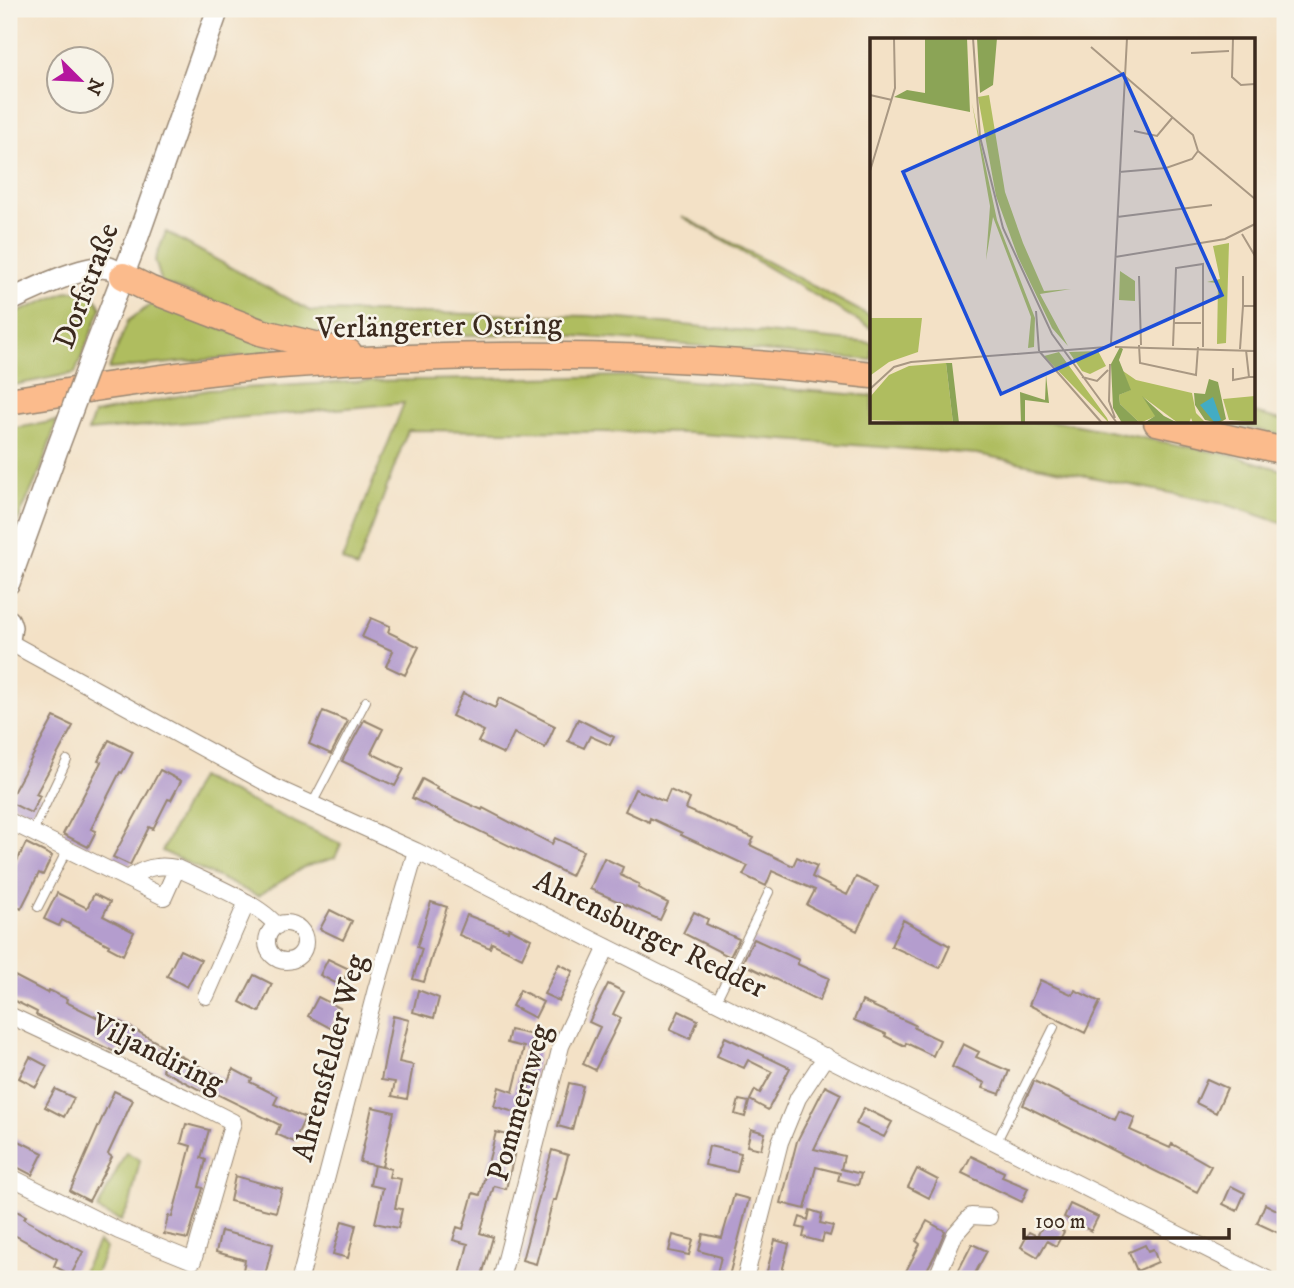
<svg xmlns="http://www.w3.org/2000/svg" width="1294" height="1288" viewBox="0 0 1294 1288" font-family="'IM FELL DW Pica',serif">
	<rect width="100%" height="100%" fill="#f7f3e8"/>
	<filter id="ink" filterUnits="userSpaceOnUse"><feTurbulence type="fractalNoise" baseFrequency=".0143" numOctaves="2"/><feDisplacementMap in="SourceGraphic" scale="14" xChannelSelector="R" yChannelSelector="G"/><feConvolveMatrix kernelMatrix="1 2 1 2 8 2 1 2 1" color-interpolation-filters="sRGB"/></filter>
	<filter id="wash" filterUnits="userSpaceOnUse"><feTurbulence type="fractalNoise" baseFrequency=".00686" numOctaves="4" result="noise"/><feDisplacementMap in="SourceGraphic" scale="28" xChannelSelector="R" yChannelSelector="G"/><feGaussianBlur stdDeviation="1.57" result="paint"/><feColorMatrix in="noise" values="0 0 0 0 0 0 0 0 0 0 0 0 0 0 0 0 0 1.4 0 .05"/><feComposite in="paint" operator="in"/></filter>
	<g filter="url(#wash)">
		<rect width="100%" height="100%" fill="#f3e1c6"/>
		<path fill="#afbd5f" stroke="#75743e" stroke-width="2" d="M681 216 872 317V329Z
			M166 232 310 311 590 316 872 343V360L539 333 377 338 295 330 162 283 155 260Z
			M69 291 92 292 101 308 75 373 9 386V316Z
			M153 303 286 352 109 369 128 321Z
			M631 376 872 396V422H1062L1235 456 1285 471V524L1225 504 977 454 688 433 408 430 357 568 342 560 404 403 88 431 94 414 208 390 366 381Z
			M1254 413 1285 421V436L1225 422H1254Z
			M57 421 41 469 9 540V429Z
			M199 777 341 844 335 858 304 867 258 896 162 851Z
			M126 1152 140 1160 130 1204 121 1221 97 1210Z
			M98 1242 106 1248 94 1279H79Z"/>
		<g id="blocks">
			<path fill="#b49dce" d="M371 618 390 626 388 632 419 647 405 675 386 666 393 651 362 637Z
				M463 693 495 708 499 698 555 726 545 748 514 733 504 754 478 742 484 731 452 716Z
				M323 711 348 721 331 754 309 744Z
				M54 717 73 726 36 794 40 796 31 813 9 802V800Z
				M578 719 614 737 610 745 590 736 584 748 568 741Z
				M364 720 383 729 371 753 404 769 395 786 342 761Z
				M109 740 133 752 122 773 120 772 91 829 96 831 88 847 63 834 101 762 98 761Z
				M160 770 181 781 171 800 168 799 153 829 149 827 130 865 113 857Z
				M422 779 437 787 436 789 482 810 483 808 552 844 555 838 583 851 571 876 412 798Z
				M635 789 665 802 670 790 690 799 686 809 754 838 750 845 793 866 797 857 817 866 812 877 847 895 856 877 878 887 857 931 807 905 815 890 772 871 766 886 743 875 748 866 681 835 682 833 650 818 649 822 625 811Z
				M26 843 52 856 43 875 39 873 21 909 9 903V877Z
				M604 858 623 867 620 875 639 884 638 888 668 903 660 920 590 889Z
				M57 893 87 908 94 894 110 902 103 916 134 932 123 955 108 947 109 945 62 920 59 926 44 919Z
				M431 902 447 907 424 982 413 979 422 949 417 947Z
				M330 910 352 921 343 940 320 929Z
				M694 912 708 919 706 924 739 939 730 957 683 933Z
				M467 915 508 931 509 928 531 939 522 958 492 943 490 948 459 935Z
				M903 920 950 946 940 968 891 946Z
				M754 939 799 960 797 964 829 978 819 1001 742 963Z
				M180 950 201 960 187 987 167 976Z
				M328 959 349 969 341 986 320 975Z
				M559 964 573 971 559 1001 544 994Z
				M9 973 47 993 49 990 67 999 66 1002 112 1025 115 1019 160 1044 159 1045 228 1081 233 1069 252 1079 250 1082 278 1096 274 1104 305 1118 294 1142 276 1134 280 1125 215 1093 213 1097 162 1070 164 1065 122 1044 117 1053 36 1015 37 1012 9 998Z
				M254 975 272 984 259 1012 240 1002Z
				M1040 980 1073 995 1075 990 1100 1002 1085 1033 1029 1005Z
				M608 984 624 992 613 1014 621 1018 595 1070 583 1064 600 1027 589 1022Z
				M418 990 439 998 434 1018 413 1012Z
				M520 990 543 1002 535 1018 512 1006Z
				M318 997 340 1008 330 1028 308 1016Z
				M862 1001 915 1025 914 1028 940 1040 933 1056 906 1043 905 1046 885 1036 886 1034 854 1020Z
				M679 1011 698 1020 690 1039 670 1030Z
				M393 1016 409 1020 399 1062 413 1065 407 1099 392 1096 395 1082 381 1080Z
				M510 1030 533 1035 529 1049 539 1051 532 1084 530 1083 521 1114 494 1106 499 1087 513 1092 524 1047 507 1043Z
				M725 1037 790 1068 768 1110 750 1100 755 1090 760 1093 772 1072 748 1060 744 1068 717 1056Z
				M963 1044 979 1052 976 1057 1009 1071 1000 1094 983 1088 985 1083 952 1067Z
				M30 1057 47 1066 36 1087 19 1078Z
				M1207 1079 1227 1088 1216 1113 1196 1103Z
				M1034 1081 1115 1120 1119 1111 1135 1118 1130 1130 1170 1148 1172 1144 1211 1166 1197 1192 1023 1105Z
				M569 1083 583 1086 572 1130 558 1126Z
				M825 1086 841 1094 814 1149 844 1156 841 1169 861 1174 858 1185 838 1180 840 1173 816 1167 805 1209 781 1203 797 1141Z
				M55 1089 74 1098 64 1117 45 1107Z
				M114 1091 133 1100 108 1154 112 1157 89 1201 70 1191Z
				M739 1100 749 1102 745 1117 735 1114Z
				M372 1107 394 1112 382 1167 360 1162Z
				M864 1108 892 1122 884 1137 856 1124Z
				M186 1124 209 1130 201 1158 206 1160 199 1187 203 1188 188 1239 164 1234 168 1216 172 1217 191 1146 181 1143Z
				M751 1129 765 1133 761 1149 747 1146Z
				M496 1132 518 1138 506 1189 494 1186 480 1233 493 1237 481 1279H459L468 1244 453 1240 457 1227 463 1229 473 1193 480 1195Z
				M9 1136 43 1153 32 1175 9 1163Z
				M709 1146 741 1153 737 1172 705 1165Z
				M552 1150 568 1155 556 1200H553L536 1264 522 1260Z
				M971 1156 1004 1172 1002 1177 1028 1188 1022 1202 962 1173Z
				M374 1165 391 1169 389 1177 401 1179 395 1208 402 1209 398 1228 375 1223 383 1188 370 1185Z
				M917 1169 938 1180 929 1198 908 1187Z
				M235 1176 282 1189 276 1212 230 1201Z
				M1231 1186 1245 1193 1237 1211 1223 1204Z
				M734 1195 749 1199 729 1276 717 1273 721 1257 699 1251 703 1234 722 1238Z
				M1070 1204 1098 1217 1091 1231 1064 1217Z
				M1265 1204 1285 1214V1236L1257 1223Z
				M9 1207 26 1216 24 1219 83 1252 71 1275 54 1266 57 1259 9 1232Z
				M810 1210 822 1214 820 1223 833 1226 830 1236 824 1234 822 1242 803 1237 805 1229 797 1227 800 1217 808 1220Z
				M342 1221 356 1225 348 1258 333 1254Z
				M927 1221 945 1231 935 1255 922 1279H902L920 1244 916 1241Z
				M1045 1222 1064 1232 1056 1246 1047 1241 1038 1257 1021 1247 1029 1232 1037 1236Z
				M221 1231 273 1244 265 1275 243 1270 245 1260 216 1252Z
				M673 1235 693 1240 689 1255 669 1251Z
				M775 1240 789 1244 785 1260 780 1279H765Z
				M972 1244 987 1251 972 1279H954Z
				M1145 1245 1148 1251 1153 1249 1158 1262 1137 1271 1129 1252Z"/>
		</g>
	</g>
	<g filter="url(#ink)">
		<use href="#blocks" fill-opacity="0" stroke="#978672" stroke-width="2"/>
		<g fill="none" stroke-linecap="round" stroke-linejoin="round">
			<defs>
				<path id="service" d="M312 804 366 701
					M32 833 67 760
					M38 907 67 850
					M716 1001 769 892
					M998 1144 999 1137 1054 1027"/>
				<path id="minor" d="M9 642 272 786 416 851 1267 1279
					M9 821 164 897 177 868C202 880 261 904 277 926
					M127 879C145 868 156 864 177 868
					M267 942a19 19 0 1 1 38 0a19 19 0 1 1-38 0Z
					M206 996 247 902
					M9 1015 184 1097 233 1122 193 1261 119 1231 9 1176
					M300 1279 376 989 416 851
					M501 1279 561 1046 607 947
					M745 1279 780 1142 798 1098 826 1056
					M936 1279 955 1234 971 1216 989 1217"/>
				<path id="tertiary" d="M9 301C30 291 87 263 109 268 113 269 119 274 123 276
					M97 343 136 242 218 9
					M9 583 58 447
					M9 621 11 627 9 640"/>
				<path id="primary" d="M123 276 149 289 260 332 349 353
					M9 401C99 387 190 372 281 365 477 351 677 352 872 375
					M1157 422 1285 451"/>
			</defs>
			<use href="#service" stroke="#978672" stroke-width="10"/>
			<use href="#minor" stroke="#978672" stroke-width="18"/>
			<use href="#tertiary" stroke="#978672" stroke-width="24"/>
			<use href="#primary" stroke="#978672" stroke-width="29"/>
			<use href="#service" stroke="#fff" stroke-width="8"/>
			<use href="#minor" stroke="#fff" stroke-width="16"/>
			<use href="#tertiary" stroke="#fff" stroke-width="21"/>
			<use href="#primary" stroke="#fbbb8c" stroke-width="26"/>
			<defs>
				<path id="tertiary-bridge" d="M58 447 97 343"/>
			</defs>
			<use href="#tertiary-bridge" stroke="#978672" stroke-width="24" stroke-linecap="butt"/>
			<use href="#tertiary-bridge" stroke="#fff" stroke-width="21"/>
		</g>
	</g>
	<g text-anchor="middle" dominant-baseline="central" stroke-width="5" stroke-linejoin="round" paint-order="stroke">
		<g font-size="30" fill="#3b2a1e" stroke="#f7f3e8">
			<text transform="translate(87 286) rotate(-69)">Dorfstraße</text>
			<text transform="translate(439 327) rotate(-1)">Verlängerter Ostring</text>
			<text transform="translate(650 935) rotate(26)">Ahrensburger Redder</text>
			<text transform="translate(157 1054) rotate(26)">Viljandiring</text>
			<text transform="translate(330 1058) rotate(-75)">Ahrensfelder Weg</text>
			<text transform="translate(520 1103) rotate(-74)">Pommernweg</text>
		</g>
	</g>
	<g transform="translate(870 38)">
		<rect width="385" height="385" fill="#f3e1c6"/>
		<path d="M119 57 135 154 153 205 174 253 201 251 170 256 198 308 182 290 148 219 126 158 108 59ZM102 65 127 182 165 280 164 309 158 310 161 279 123 179 116 222 120 168ZM359 205 356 305 347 306 348 245 337 244 350 241 343 208ZM250 233 265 243V263L249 262ZM0 280H52L48 314 19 324 1 337ZM228 313 236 328 220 336 212 333 199 314ZM189 314 237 380 239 385 174 318ZM76 325 83 385 0 382V359L19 337 39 328ZM253 333 266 342 322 355 326 375 336 385H323L321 380 319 385H308L273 359 286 378 270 385 250 366 249 357 260 352ZM385 358V384L359 382 353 361Z" fill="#afbd5f"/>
		<path d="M55 0H97L100 74 24 59 37 52 55 55ZM107 0H127L123 47 110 55ZM250 309 253 311 249 322 261 352 249 357 250 366 270 385H252L243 370 241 326ZM76 325H82L89 385H83ZM176 337 179 365 155 362V385H151L150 354 175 362ZM339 341 348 344 356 381 349 385 335 382 325 367 324 355 335 356ZM272 358 294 378 308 385H274L285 378Z" fill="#8ba456"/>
		<path d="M343 359 351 382 345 385 330 367Z" fill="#43acc3"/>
		<path fill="none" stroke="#a99883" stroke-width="2" d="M103 0 110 99 133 190 182 296 247 385M363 0 362 39 371 47 385 46M221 9 323 97 328 113M321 15 359 13M0 57 22 62M264 93 287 98 302 80M328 113 385 161M0 133 25 50 24 0M249 134 296 130 322 121 328 113M247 179 342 167M372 196 385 218M245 219 355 201 385 186M269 238 271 307M373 238V268M166 273 169 313M304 285H331M241 305 257 0M269 307 270 325 326 337 328 309M303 308 306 230 333 226V309M245 309 385 313M370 311 373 268H385M376 312 379 339H385M169 313 232 385M240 326 239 363 245 380M363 330V342L379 339M212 339 227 343 238 332M0 351 24 329 41 324 236 309"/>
		<path fill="#1d4ed8" fill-opacity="0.15" stroke="#1d4ed8" stroke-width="3.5" d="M253 36 352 257 131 356 33 134Z"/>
		<rect width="385" height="385" fill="none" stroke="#3b2a1e" stroke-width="3.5"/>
	</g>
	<rect width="1294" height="1288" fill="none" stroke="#f7f3e8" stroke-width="35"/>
	<g transform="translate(80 80) rotate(114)"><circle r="33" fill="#f7f3e8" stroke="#aca397" stroke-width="2"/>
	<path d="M0-5L12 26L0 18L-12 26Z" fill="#b5179e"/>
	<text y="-10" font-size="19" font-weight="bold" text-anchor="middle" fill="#3b2a1e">N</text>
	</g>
	<path d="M1024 1228v10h205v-10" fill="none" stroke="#3b2a1e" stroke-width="3.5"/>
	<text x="1035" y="1228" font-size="21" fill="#3b2a1e" stroke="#f7f3e8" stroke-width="5" paint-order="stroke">100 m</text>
</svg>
